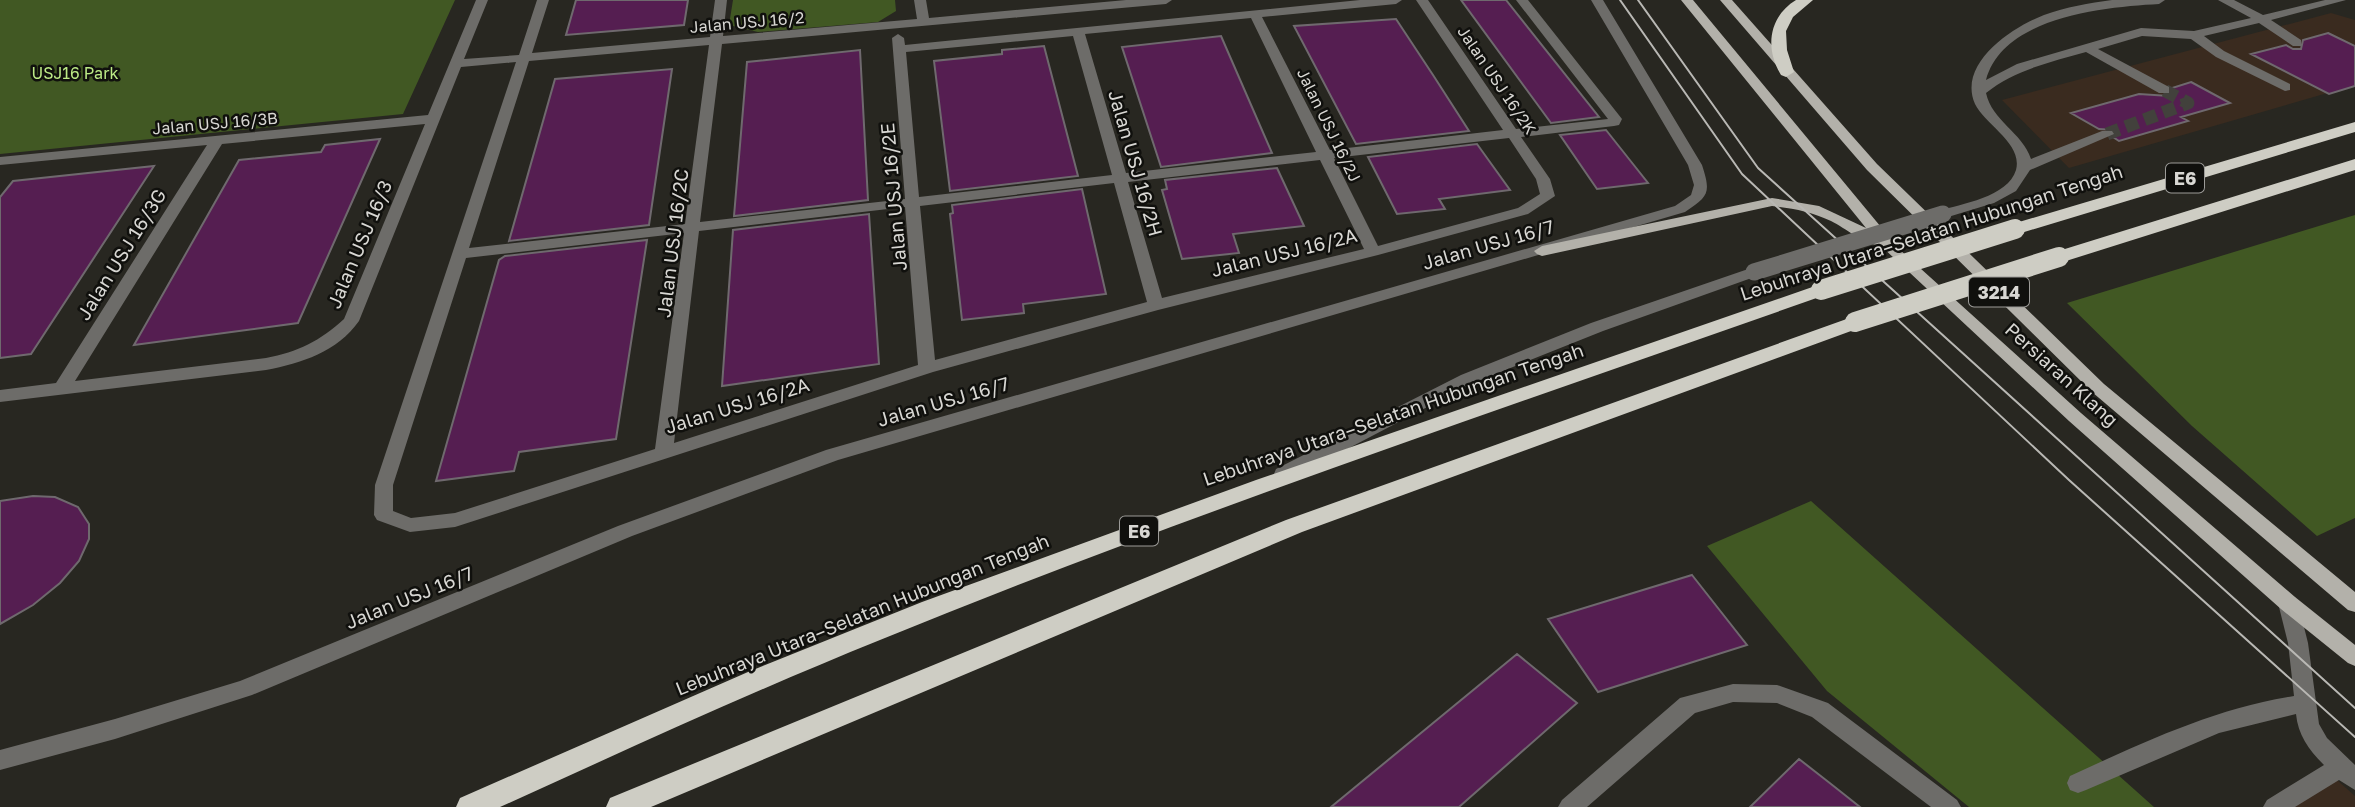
<svg xmlns="http://www.w3.org/2000/svg" width="2355" height="807" viewBox="0 0 2355 807" font-family="'Golos Text',sans-serif">
	<rect width="100%" height="100%" fill="#282721"/>
	<path fill="#3a2b1f" d="M2331 13 2355 20V85L2069 168 2002 100Z
		M2337 780 2355 796V807H2294Z"/>
	<path fill="#415823" d="M0 0H455L403 114 0 154Z
		M733 0H895L896 11 878 22 758 32 729 25Z
		M2355 215V518L2317 536 2192 426 2067 303Z
		M1811 501 2154 807H1969L1827 691 1707 546Z"/>
	<path fill="#551e51" stroke="#6f696e" stroke-width="2" d="M576 0H688L684 25 566 35Z
		M1461 0H1506L1599 117 1551 123Z
		M1396 19 1433 75 1469 131 1356 144 1294 26Z
		M2328 33 2355 46V86L2329 94 2251 54 2286 45 2293 49H2301L2303 40Z
		M1221 36 1272 153 1161 167 1122 47Z
		M1044 46 1078 176 950 191 934 61 1002 54V50Z
		M860 50 868 200 734 216 747 62Z
		M672 69 649 225 509 241 555 79Z
		M2191 82 2230 103 2181 117 2188 121 2119 141 2113 137 2117 135 2114 130 2099 129 2071 113 2139 94 2169 96 2172 88Z
		M1606 130 1629 159 1648 183 1597 189 1560 135Z
		M380 139 298 323 134 345 239 160 321 152 325 145Z
		M1477 144 1510 190 1439 199 1445 209 1397 214 1368 157Z
		M154 166 31 354 0 358V197L13 181Z
		M1277 168 1304 226 1233 234 1239 253 1182 259 1162 190 1167 189 1165 180Z
		M1082 189 1106 294 1023 304 1024 313 962 320 950 214 953 213 952 205Z
		M869 214 879 364 722 386 733 230Z
		M647 240 616 439 519 452 514 471 436 481 499 260 505 256Z
		M33 496 55 497 78 507 89 524V539L79 561 60 583 33 605 0 624V501Z
		M1692 575 1747 645 1598 692 1548 619Z
		M1517 654 1577 703 1459 807H1331Z
		M1799 759 1831 784 1860 807H1750Z"/>
	<g fill="none" stroke-linecap="round" stroke-linejoin="round">
		<path stroke="#42413c" stroke-width="13" stroke-dasharray="13 7" stroke-linecap="butt" d="M2107 134 2188 103 2164 90"/>
		<path fill="#6d6c69" fill-rule="evenodd" d="M476 0H488L464 59 519 55 537 0H549L532 53 710 37 715 0H727L723 36 917 19 914 0H926L929 18 1126 0H1172L1166 4 722 44 700 222 905 199 892 38 898 34 904 38 905 45 1360 0H1402L1396 4 1262 17 1330 150 1503 130 1416 0H1428L1516 129 1608 119 1516 0H1528L1622 119 1619 125 1614 126 1521 137 1550 179 1555 196 1528 214 1378 255 1158 310 933 372 455 527 410 532 377 520 374 515 375 485 516 62 461 67 359 321C337 352 302 363 266 370L0 402V390L56 383 207 145 0 165V157L428 115ZM1251 18 1316 152 1126 173 1085 34ZM1073 36 1112 175 919 197 906 52ZM709 45 685 224 469 248 529 61ZM425 124 344 319C320 341 298 352 266 358L75 381 222 144ZM1509 138 1536 179 1540 194 1518 208 1378 246 1334 158ZM1320 160 1364 249 1162 298 1128 182ZM1114 183 1147 302 935 360 920 206ZM905 207 918 365 674 443 699 231ZM684 233 655 449 455 513 411 518 393 511V485L466 258Z
			M1591 0H1603L1702 165C1711 193 1709 196 1685 212L838 460 632 536 252 695 115 739 0 770V750L115 719 240 681 618 526 826 450 1675 206 1691 195 1694 185 1688 165Z
			M2112 0H2165L2159 4C2106 7 2003 16 1986 80L2017 64 2141 28 2194 31 2251 18 2218 0H2234L2263 15 2325 0H2346L2271 20 2301 40V46H2293L2259 23 2204 36 2224 51 2290 84V90L2285 91 2216 57 2191 39 2142 36 2098 49 2169 87V93H2159L2086 52C2051 62 2014 70 1986 93 1992 121 2022 132 2031 159L2102 131H2112L2114 134 2030 170 2016 191 1994 203 1948 217H1938L1936 214 1938 211C1961 204 2008 197 2016 170 2023 143 1985 125 1975 104 1957 63 2013 27 2044 15 2066 7 2089 3 2112 0Z
			M1754 267 1762 272 1760 275 1603 331 1473 383 1290 479H1276L1274 474 1276 469 1461 375 1591 323Z
			M2288 595 2295 597 2298 603 2308 643 2319 724 2327 738 2355 765V790L2339 780 2295 807H2263L2267 800 2324 765C2309 750 2298 735 2296 714L2219 733 2086 790 2078 793 2070 790 2067 783 2070 776C2142 743 2215 708 2294 696L2288 643 2278 603 2281 597Z
			M1733 684 1777 685 1828 703 1957 800 1961 807H1931L1812 717 1777 703 1733 702 1695 713 1587 807H1558L1562 800 1680 698Z"/>
		<path fill="#b3b1aa" fill-rule="evenodd" d="M1681 0H1693L1900 250 2081 413 2295 597 2355 645V666L2348 663 2281 609 2069 421 1880 245C1865 246 1846 228 1831 221 1812 212 1793 208 1772 206L1542 256 1537 254 1534 251 1542 246 1772 198 1819 206 1866 228Z
			M1720 0H1732L1877 164 2104 384 2355 592V612L2348 610 2092 392 1867 170Z"/>
		<path fill="#cecdc4" fill-rule="evenodd" d="M1796 0H1813L1793 17 1786 31 1787 50 1794 72 1786 77 1781 75C1765 49 1768 17 1796 0Z
			M2355 122V132L2021 233 2015 234 2006 229 2009 225Z
			M2355 159V170L2066 261H2052L2050 257 2052 253Z
			M1821 284 1828 286 1831 290 1828 294C1511 406 1191 513 880 640 751 692 626 750 500 807H456L460 798 748 672 922 602 1256 480Z
			M1855 316 1862 317 1865 322 1862 327 1302 532 651 807H606L610 798 1286 520Z"/>
		<path stroke="#b9b8b4" stroke-width="2" d="M1620 0 1742 174 2069 480 2355 737
			M1638 0 1758 168 2355 708"/>
		<path stroke="#6d6c69" stroke-width="17" d="M1754 272 1943 214"/>
		<path stroke="#cecdc4" stroke-width="20" d="M1821 290 2015 229
			M1855 322 2059 257"/>
	</g>
	<g text-anchor="middle" dominant-baseline="central" stroke-width="5" stroke-linejoin="round" paint-order="stroke">
		<g font-size="16" fill="#d8d7d3" stroke="#10100d">
			<text transform="translate(747 22) rotate(-5)">Jalan USJ 16/2</text>
			<text transform="translate(1497 80) rotate(56)">Jalan USJ 16/2K</text>
			<text transform="translate(215 123) rotate(-5)">Jalan USJ 16/3B</text>
			<text transform="translate(1329 125) rotate(64)">Jalan USJ 16/2J</text>
		</g>
		<g font-size="16" fill="#bcea86" stroke="#10100d">
			<text x="75" y="73">USJ16 Park</text>
		</g>
		<g fill="#10100d" stroke="#9c9b98" stroke-width="2">
			<rect x="2166" y="163.5" width="38" height="29" rx="5"/>
			<rect x="1969" y="277.5" width="60" height="29" rx="5"/>
			<rect x="1120" y="516.5" width="38" height="29" rx="5"/>
		</g>
		<g font-size="18" font-weight="bold" fill="#d8d7d3">
			<text x="2185" y="178">E6</text>
			<text x="1999" y="292">3214</text>
			<text x="1139" y="531">E6</text>
		</g>
		<g font-size="19" fill="#d8d7d3" stroke="#10100d">
			<text transform="translate(1136 163) rotate(74)">Jalan USJ 16/2H</text>
			<text transform="translate(893 197) rotate(-95)">Jalan USJ 16/2E</text>
			<text transform="translate(1931 232) rotate(-18)">Lebuhraya Utara–Selatan Hubungan Tengah</text>
			<text transform="translate(672 243) rotate(-83)">Jalan USJ 16/2C</text>
			<text transform="translate(359 244) rotate(-67)">Jalan USJ 16/3</text>
			<text transform="translate(1488 244) rotate(-16)">Jalan USJ 16/7</text>
			<text transform="translate(1284 252) rotate(-14)">Jalan USJ 16/2A</text>
			<text transform="translate(121 254) rotate(-58)">Jalan USJ 16/3G</text>
			<text transform="translate(2062 374) rotate(42)">Persiaran Klang</text>
			<text transform="translate(943 401) rotate(-16)">Jalan USJ 16/7</text>
			<text transform="translate(737 405) rotate(-17)">Jalan USJ 16/2A</text>
			<text transform="translate(1393 414) rotate(-19)">Lebuhraya Utara–Selatan Hubungan Tengah</text>
			<text transform="translate(409 597) rotate(-22)">Jalan USJ 16/7</text>
			<text transform="translate(862 614) rotate(-22)">Lebuhraya Utara–Selatan Hubungan Tengah</text>
		</g>
	</g>
</svg>
